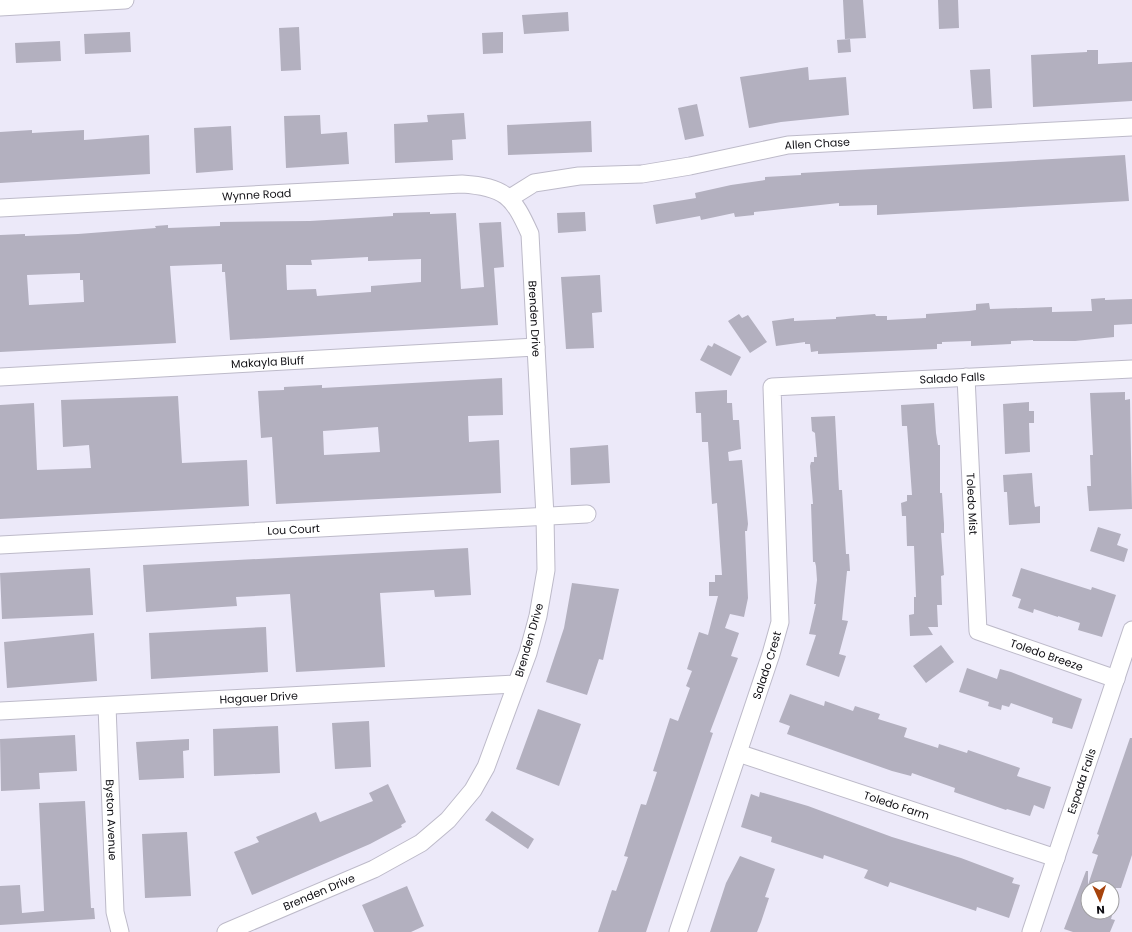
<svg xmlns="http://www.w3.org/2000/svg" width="1132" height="932" viewBox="0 0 1132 932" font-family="Poppins,sans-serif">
	<rect width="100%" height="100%" fill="#ece9f9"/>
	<path fill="#b3b0bf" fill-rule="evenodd" d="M843 0H863L866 38 845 39Z
		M938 0H958L959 28 939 29Z
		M568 12 569 31 524 34 522 15Z
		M299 27 301 70 281 71 279 28Z
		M130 32 131 52 85 54 84 34Z
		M503 32V53L483 54 482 33Z
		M850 39 851 52 838 53 837 40Z
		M60 41 61 61 16 63 15 43Z
		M1087 50H1098V64L1132 62V101L1033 107 1031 55 1087 52Z
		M808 67 809 80 846 77 849 115 781 122 749 128 740 77Z
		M990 69 992 108 973 109 970 70Z
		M697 104 704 136 685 140 678 108Z
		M464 113 466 139 452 140 453 160 395 163 394 124 428 122 427 115Z
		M320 115 321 134 347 132 349 164 286 168 284 116Z
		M591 121 592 152 508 155 507 125Z
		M231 126 233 170 196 173 194 128Z
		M32 130V133L84 130V140L149 135 150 174 0 183V132Z
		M1125 155 1129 201 877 215V205L839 206V203L754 212V215L735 217 734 213 701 220 700 216 656 224 653 205 696 198 695 193 731 185 765 180V177L801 175V173Z
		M430 212V214L456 213 461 289 484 287 479 223 501 222 504 267 494 268 498 325 230 340 225 272H222V264L170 266 176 343 0 352V235L25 234V236L78 234 156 228 155 226 168 225V228L220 226V222L310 221 393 216V213ZM368 257V261L421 259V282L371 286V292L317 296 316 289 287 290 286 265H312L311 260ZM80 273V280H83L84 302 29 305 27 275Z
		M585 212 586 231 558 233 557 213Z
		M600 275 602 312 592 313 594 348 566 349 561 277Z
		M1105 298V300L1132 299V324L1114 325V337L1075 341H1033V340L1011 341V344L971 346V341L942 342V344H937V349L818 354V351L811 352 810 344H805V342L776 346 772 321 794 318V321L836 319V317L875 314 876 316H887V320L926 318V314L969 311 976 310V304L989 303 990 309 1052 307V312L1092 311 1091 299Z
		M739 314 742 318 748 315 767 342 750 353 728 321Z
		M714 343 741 357 731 376 700 360 708 345 712 347Z
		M502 378 503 415 468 416 469 442 499 440 501 493 276 504 272 437 261 438 258 391 284 390V387L322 385V388ZM378 427 380 452 324 455 323 431Z
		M727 390V403H732L733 420H739L741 449 728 452 729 461 742 460 748 524 747 531H745L748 598 744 617 730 614 725 628 739 633 731 656 738 658 710 732 713 733 646 932H598L612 890 616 891 628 857 624 856 641 804 646 805 657 772 653 771 670 718 678 721 690 688 686 686 692 671 687 669 699 632 708 635 718 596H709V582H715V575H722L717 503 712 504 708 442H702L701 413H696L695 392Z
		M1125 392V400L1130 399 1132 509 1089 511 1087 486H1091L1090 455H1093L1090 393Z
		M178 396 182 463 247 460 249 506 0 519V405L34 403 37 470 91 468 89 445 63 447 61 400Z
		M1029 402V411H1034V423H1029L1030 452 1005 454 1003 404Z
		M934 403 936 433 938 445H940V493H942L944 524V533H941L944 575 941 576 942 605H937L938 627H928L933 635 910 636 909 615 914 614V597H916L914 546H907L906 516H902L901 503 907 501V495H912L907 426H902L901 405Z
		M835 416 839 490H842L846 554H849L850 571H847L842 620 848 621 839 654 846 656 839 677 806 665 816 635 809 634 816 604H814L817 580 816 566 815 562H813L811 504H813L810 466 811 462H814V457H817L815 433 812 431 811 417Z
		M608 445 610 483 571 485 570 448Z
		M1032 473 1034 502 1035 507 1040 506V523L1009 525 1007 492H1004L1003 475Z
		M1098 527 1121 534 1117 545 1128 549 1124 562 1090 551Z
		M468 548 471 595 435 597 434 590 380 593 385 667 296 672 290 594 236 597 237 606 146 612 143 565Z
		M90 568 93 615 2 619 0 573Z
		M1021 568 1091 590 1092 587 1116 595 1102 637 1078 630 1080 623 1058 616V617L1034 609 1033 613 1018 608 1021 599 1012 596Z
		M572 583 619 589 603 660 599 659 587 695 546 682 564 628Z
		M266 627 268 672 151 679 149 633Z
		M94 633 97 681 7 688 4 642Z
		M941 645 954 662 926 683 913 666Z
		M967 668 997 679 1000 669 1011 672 1082 699 1072 729 1052 723 1053 718 1011 703 1009 707 1002 705 1001 710 988 706 989 702 959 692Z
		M790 694 824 706 825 701 853 711 855 706 880 714 878 719 907 728 904 737 938 748 939 744 967 753 968 750 1020 768 1017 776 1051 787 1044 809 1034 805 1030 816 1007 809 1006 810 954 792 955 788 912 773 911 776 892 771 787 734 790 726 779 722Z
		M538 709 581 724 559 786 516 769Z
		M369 721 371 767 335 769 332 723Z
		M278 726 280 773 214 776 213 729Z
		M75 735 77 771 39 773 40 789 1 791 0 739Z
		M1130 738H1132V855L1121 888H1088V912H1113L1111 919 1115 920 1110 932H1073L1064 929 1086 871H1088V885L1098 855 1092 853 1099 835 1097 834Z
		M189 739V750L183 751 184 778 139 780 136 742Z
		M388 784 406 822 401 825 402 827 370 844 252 895 234 852 259 842 256 837 316 812 320 822 373 801 369 793Z
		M760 792 808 806 892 837 961 858 1014 878 1012 883 1020 885 1009 918 977 907 976 911 890 882 888 887 864 878 868 870 824 855 823 859 771 842 772 837 741 827 751 794 759 797Z
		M85 801 91 908H94L95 919 0 925V886L20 885 22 913 44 911 39 803Z
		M492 811 534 839 528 849 485 820Z
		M187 832 191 896 145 898 142 834Z
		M740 856 775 869 765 897 769 898 761 922 757 932H710L726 883Z
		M407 886 424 926 411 932H374L362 905Z"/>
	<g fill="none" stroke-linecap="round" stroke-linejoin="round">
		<defs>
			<g id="minor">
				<path d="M0 7 125 0"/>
				<path id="s1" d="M510 198 534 183 579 176 642 174 690 166 788 145 1132 127"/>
				<path id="s2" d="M0 208 462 184C505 187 513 196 530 234L545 516 546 570 538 616 528 653 486 767 473 790 448 820 421 843 374 869 226 932"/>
				<path id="s3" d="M0 377 536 347"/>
				<path id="s4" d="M966 377 978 631 1116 679"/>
				<path id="s5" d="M0 545 587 514"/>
				<path id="s6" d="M107 706 115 912 120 932"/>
				<path id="s7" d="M0 711 516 684"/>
				<path id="s8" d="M738 753 1056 858"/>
				<path id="s9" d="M678 932 771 654 780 622 772 387 1132 369"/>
				<path id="s10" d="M1031 932 1132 630"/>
			</g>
		</defs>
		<use href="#minor" stroke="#bdbac9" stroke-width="19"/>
		<use href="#minor" stroke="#fff" stroke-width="17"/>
	</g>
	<g text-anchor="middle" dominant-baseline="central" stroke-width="3.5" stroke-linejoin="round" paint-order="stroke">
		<g font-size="11" fill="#0e0d12" stroke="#fff">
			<text stroke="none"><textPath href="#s1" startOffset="315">Allen Chase</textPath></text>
			<text stroke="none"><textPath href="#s2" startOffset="257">Wynne Road</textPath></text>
			<text stroke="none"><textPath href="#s2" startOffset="639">Brenden Drive</textPath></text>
			<text stroke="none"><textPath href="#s3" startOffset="268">Makayla Bluff</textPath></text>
			<text stroke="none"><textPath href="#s9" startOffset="742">Salado Falls</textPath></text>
			<text stroke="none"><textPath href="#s4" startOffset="127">Toledo Mist</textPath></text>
			<text stroke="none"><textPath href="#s5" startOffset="294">Lou Court</textPath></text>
			<text transform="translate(529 640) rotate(-74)">Brenden Drive</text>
			<text stroke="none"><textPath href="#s4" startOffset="327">Toledo Breeze</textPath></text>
			<text stroke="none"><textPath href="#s9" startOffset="281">Salado Crest</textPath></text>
			<text stroke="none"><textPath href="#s7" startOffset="259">Hagauer Drive</textPath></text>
			<text stroke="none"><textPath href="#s10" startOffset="159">Espada Falls</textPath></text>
			<text stroke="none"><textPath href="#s8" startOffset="167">Toledo Farm</textPath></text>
			<text stroke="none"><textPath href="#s6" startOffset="114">Byston Avenue</textPath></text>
			<text transform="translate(319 892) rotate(-23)">Brenden Drive</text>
		</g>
	</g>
	<g transform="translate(1100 900) rotate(177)"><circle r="19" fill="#ffffff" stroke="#9f9ea0"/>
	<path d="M0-3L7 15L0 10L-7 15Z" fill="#a6430c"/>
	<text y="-6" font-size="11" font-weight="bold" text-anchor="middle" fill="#0e0d12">N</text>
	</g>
</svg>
